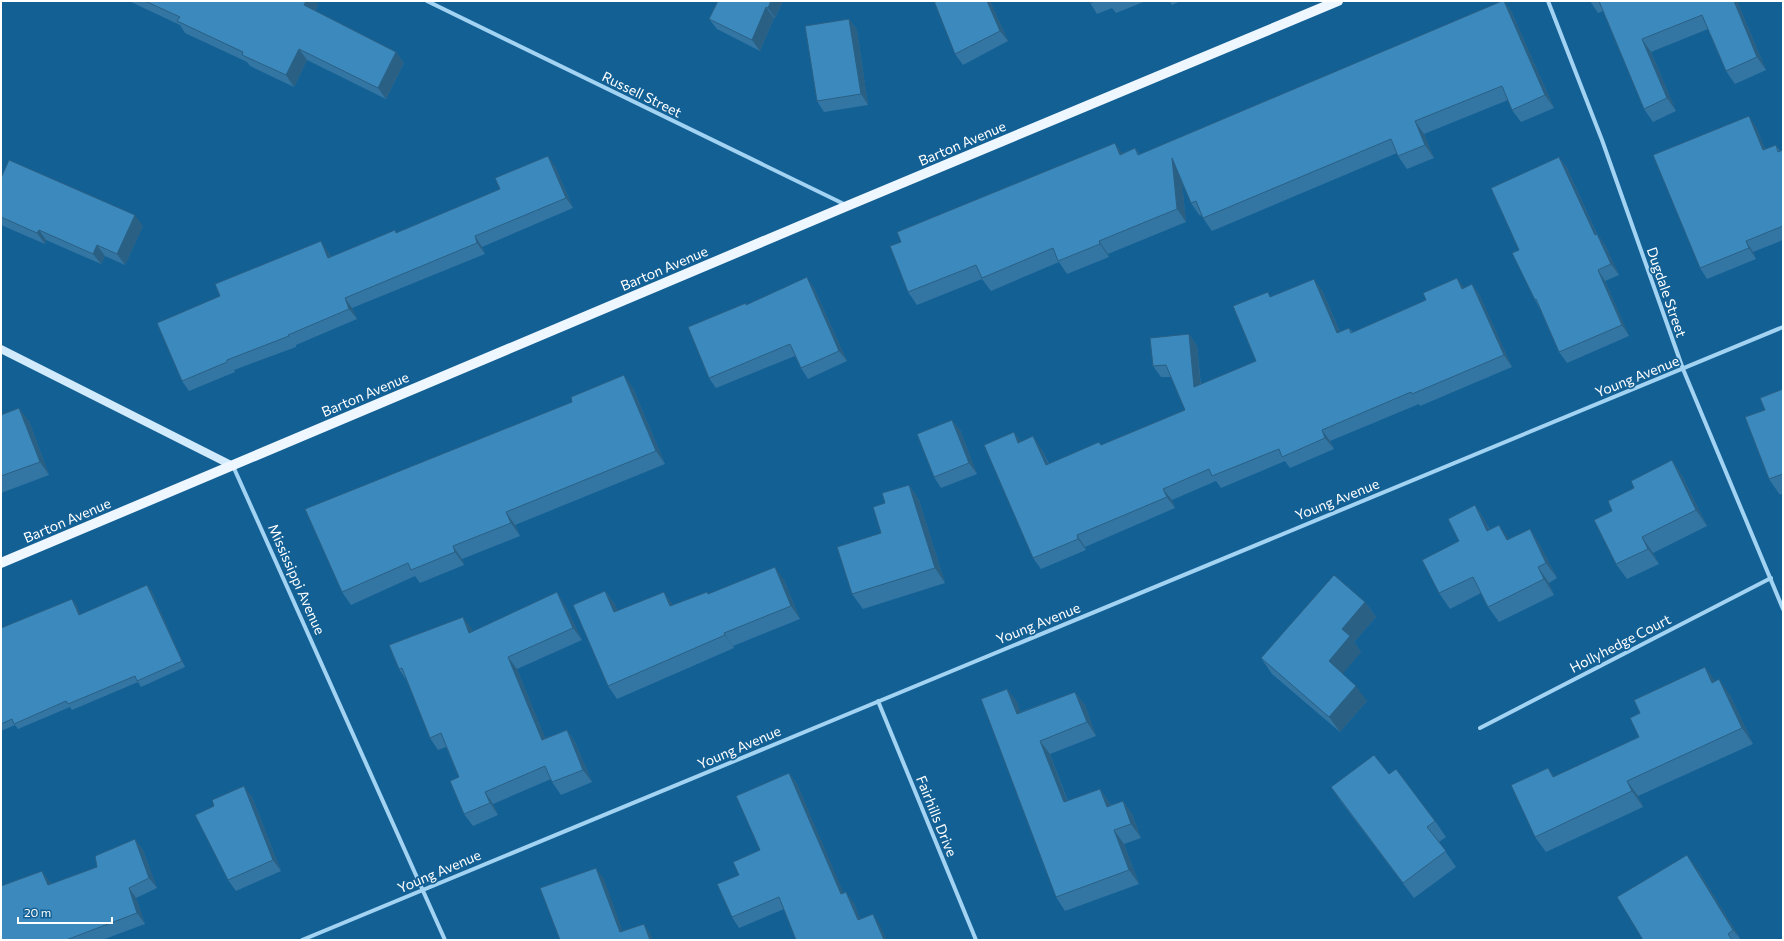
<svg xmlns="http://www.w3.org/2000/svg" width="1784" height="941" viewBox="0 0 1784 941" font-family="Commissioner,sans-serif">
	<rect width="100%" height="100%" fill="#136095"/>
	<g fill="none" stroke-linecap="round" stroke-linejoin="round">
		<path stroke="#a3d3f2" stroke-width="4" d="M427 1 846 205
			M1548 1 1602 140 1683 369 1783 609
			M233 466 445 940
			M878 701 976 940
			M1480 728 1771 578
			M302 940 1783 327"/>
		<path stroke="#d2ebfc" stroke-width="8" d="M1 349 233 466"/>
		<path stroke="#eef7ff" stroke-width="10" d="M1 563 847 206 1338 1"/>
	</g>
	<path fill="#3476a3" d="M129 1H315L318 5 315 11 396 52 404 63 386 99 307 60 294 87 250 66 247 62 185 33 180 25Z
		M718 1H783L775 18H774L760 51 717 29 709 19Z
		M990 1 1008 41 963 65 955 54Z
		M1089 1H1146L1116 13 1112 8 1097 14Z
		M1169 1H1181L1172 5Z
		M1504 1 1512 13 1554 108 1521 122 1512 110 1508 100 1424 134 1434 158 1407 169 1398 156 1397 153 1212 231 1203 218 1201 215 1200 216 1191 203 1182 183 1186 222 1108 254 1109 257 1067 274 1059 262 991 291 982 279 917 305 908 292 901 242 1135 148 1140 155Z
		M1590 1H1737L1766 70 1735 84 1726 71 1708 29 1651 52 1676 111 1653 122 1644 109 1603 11 1598 13Z
		M849 19 857 30 868 105 824 112 817 101Z
		M1756 127 1765 149 1776 145 1780 151 1783 150V240L1753 252 1756 259 1707 279 1700 268Z
		M1559 157 1567 168 1597 234 1605 245 1619 275 1605 281 1629 336 1567 363 1559 352 1540 309 1535 300 1519 250Z
		M555 166 573 208 482 247 485 254 352 308 357 319 296 345V347L234 370 235 372 189 391 182 381 328 252 331 257 397 233Z
		M1 178 143 226 125 265 105 256 101 264 46 240 45 244 1 225Z
		M1457 278 1464 288 1472 284 1480 296 1512 367 1420 406 1419 404 1330 441 1334 449 1290 468 1285 461 1221 488 1216 481 1172 500 1175 508 1085 547 1086 550 1041 569 1033 558 1014 432 1021 442 1041 448 1049 464 1101 445 1185 410 1171 377H1161L1153 366 1189 334 1197 346 1201 385 1256 361 1272 296 1322 290 1340 332 1349 328 1353 332 1426 300Z
		M814 288 847 361 808 379 801 368 795 356 716 388 709 378 747 305Z
		M633 388 665 464 515 525 520 536 462 559 464 565 420 583 415 576 351 605 342 592Z
		M1783 389V493L1780 495 1769 479 1765 410Z
		M1 415 29 421 49 475 1 493Z
		M952 420 960 430 977 474 941 488 934 477Z
		M1672 460 1682 476 1707 526 1653 553 1659 564 1627 579 1616 564 1612 511 1634 488Z
		M909 485 919 500 945 583 863 609 852 594 881 533 885 503Z
		M1475 505 1485 521 1490 530 1509 539 1530 529 1540 545 1557 578 1549 583 1554 595 1499 622 1488 607 1481 593 1450 609 1439 593 1459 541Z
		M784 580 800 619 733 646 734 648 617 699 608 686 605 591 615 604 617 611 674 605 708 594Z
		M151 590 185 667 141 687 138 682 72 710 70 707 18 729 15 725 1 731V628L76 604 80 614Z
		M1365 602 1376 617 1354 642 1361 652 1342 673 1367 701 1340 732 1272 674 1261 658Z
		M565 605 582 640 517 669 545 738 567 730 575 742 592 782 561 795 552 782 551 779 493 804 498 815 473 826 464 814 459 777 446 747 438 750 430 738 407 681 399 669 472 629V631Z
		M1705 667 1715 682 1730 695 1753 744 1638 796 1643 807 1546 852 1535 837 1548 768 1554 777 1639 737 1640 713Z
		M1007 689 1017 702 1020 712 1075 692 1085 705 1096 736 1050 754 1068 801 1100 789 1109 802 1110 805 1123 801 1132 814 1141 838 1124 844 1139 884 1065 911 1056 897Z
		M789 773 797 784 843 893 854 903 860 919 880 925 784 909 739 928 732 917 760 850Z
		M1389 774 1435 821 1446 837 1439 842 1456 867 1414 898 1342 803 1331 787Z
		M252 797 281 871 236 891 228 880Z
		M135 839 143 850 157 888 136 898 145 924 102 940H1L50 882 51 884 97 867Z
		M1698 870 1741 940H1643Z"/>
	<path fill="#2a6084" d="M306 1H315L318 5 312 16 304 5Z
		M771 1H783L775 18 768 8Z
		M987 1H990L1008 41 1000 31Z
		M1504 1 1512 13 1554 108 1545 95Z
		M1734 1H1737L1766 70 1757 57Z
		M766 7 774 18 760 51 752 40Z
		M849 19 857 30 868 105 861 94Z
		M1642 39 1651 52 1676 111 1667 98Z
		M299 49 307 60 294 87 286 75Z
		M396 52 404 63 386 99 378 88Z
		M1749 116 1756 127 1770 161 1763 150Z
		M1415 121 1424 134 1434 158 1425 145Z
		M1115 143 1124 156 1120 155Z
		M548 156 555 166 573 208 566 198Z
		M1559 157 1567 168 1602 246 1595 235Z
		M1172 158 1181 171 1186 222 1177 209Z
		M135 215 143 226 125 265 117 254Z
		M39 230 46 240 45 244 37 233Z
		M1597 234 1605 245 1619 275 1611 264Z
		M475 236 482 247 485 254 477 243Z
		M321 241 328 252 336 269 328 258Z
		M1099 241 1108 254 1109 257 1100 244Z
		M1746 241 1753 252 1756 259 1749 248Z
		M97 245 105 256 101 264 93 254Z
		M1598 270 1605 281 1629 336 1622 325Z
		M807 277 814 288 847 361 839 351Z
		M1457 278 1465 289H1462Z
		M1314 279 1322 290 1345 344 1337 333Z
		M1472 284 1480 296 1512 367 1504 355Z
		M345 298 352 308 357 319 349 309Z
		M1189 334 1197 346 1202 399 1194 387Z
		M624 375 633 388 665 464 656 451Z
		M19 408 29 421 49 475 40 462Z
		M952 420 960 430 977 474 969 463Z
		M1322 430 1330 441 1334 449 1325 438Z
		M1014 432 1022 443H1018Z
		M1033 436 1041 448 1054 477 1046 465Z
		M1672 460 1682 476 1707 526 1696 510Z
		M909 485 919 500 945 583 935 568Z
		M1163 489 1172 500 1175 508 1167 497Z
		M1475 505 1485 521 1498 547 1487 531Z
		M506 512 515 525 520 536 511 523Z
		M1499 525 1510 540H1507Z
		M1530 529 1540 545 1557 578 1546 563Z
		M1077 535 1085 547 1086 550 1078 539Z
		M1642 537 1653 553 1659 564 1648 549Z
		M453 546 462 559 464 565 455 552Z
		M775 567 784 580 800 619 791 606Z
		M1538 567 1549 583 1554 595 1544 579Z
		M147 585 151 590 185 667 182 661Z
		M605 591 615 604 623 625 614 612Z
		M557 592 565 605 582 640 573 628Z
		M664 592 673 605 679 619 670 606Z
		M72 599 76 604 83 620 79 615Z
		M1365 602 1376 617 1354 642 1361 652 1340 677 1329 661 1342 629Z
		M463 617 472 629 478 645 469 633Z
		M724 633 733 646 734 648 725 635Z
		M508 657 517 669 551 752 542 740Z
		M1705 667 1716 682 1712 683Z
		M1719 679 1730 695 1753 744 1742 728Z
		M1356 686 1367 701 1340 732 1329 717Z
		M1007 689 1017 702 1026 727 1017 714Z
		M1075 692 1085 705 1096 736 1087 722Z
		M567 730 575 742 592 782 583 770Z
		M1040 741 1050 754 1073 816 1064 802Z
		M1548 768 1559 783 1553 777Z
		M789 773 797 784 849 905 841 894Z
		M1627 781 1638 796 1643 807 1632 791Z
		M244 786 252 797 281 871 273 860Z
		M1100 789 1109 802 1116 820 1107 807Z
		M485 792 493 804 498 815 490 803Z
		M1123 801 1132 814 1141 838 1131 824Z
		M1114 830 1124 844 1139 884 1129 870Z
		M135 839 143 850 157 888 149 878Z
		M1687 855 1698 870 1741 940 1733 930Z
		M596 868 604 879 626 940 620 932Z
		M42 871 50 882 55 896 48 885Z
		M129 888 136 898 145 924 137 913Z
		M846 892 854 903 865 931 858 920Z
		M873 914 880 925 887 940H884Z
		M644 924 651 935 653 940H650Z"/>
	<path fill="#3c89bd" stroke="#2a6084" d="M145 1H306L304 5 396 52 378 88 299 49 286 75 242 55 243 52 177 21 180 17Z
		M718 1H771L768 8 766 7 752 40 709 19Z
		M934 1H987L1000 31 955 54Z
		M1089 1H1095L1090 3Z
		M1502 1H1504L1545 95 1512 110 1502 86 1415 121 1425 145 1398 156 1391 139 1203 218 1196 201 1191 203 1172 158 1177 209 1099 241 1100 244 1058 261 1053 248 982 278 976 265 908 292 890 246 901 242 897 232 1115 143 1120 155 1135 148 1138 155Z
		M1599 1H1734L1757 57 1726 71 1702 15 1642 39 1667 98 1644 109Z
		M849 19 861 94 817 101 805 26Z
		M1749 116 1763 150 1776 145 1778 152 1783 150V226L1746 241 1749 248 1700 268 1653 155Z
		M548 156 566 198 475 236 477 243 345 298 349 309 288 335 289 336 227 360V362L182 381 157 323 220 296 215 284 321 241 328 258 395 230 396 233 500 189 495 178Z
		M1559 157 1595 235 1597 234 1611 264 1598 270 1622 325 1559 352 1536 299 1535 300 1512 253 1519 250 1491 188Z
		M9 160 135 215 117 254 97 245 93 254 39 230 37 233 1 217V178Z
		M807 277 839 351 801 368 790 344 709 378 688 327 746 303V305Z
		M1457 278 1462 289 1472 284 1504 355 1412 394 1411 392 1322 430 1325 438 1282 457 1279 449 1212 476 1209 469 1163 489 1167 497 1077 535 1078 539 1033 558 984 445 1014 432 1018 443 1033 436 1046 465 1099 442 1101 445 1185 410 1166 365 1153 366 1150 338 1189 334 1194 387 1256 361 1233 306 1268 292 1270 297 1314 279 1337 333 1349 328 1351 333 1426 300 1423 293Z
		M624 375 656 451 506 512 511 523 453 546 455 552 411 570 408 563 342 592 305 509 572 402 571 397Z
		M1783 389V474L1769 479 1745 417 1765 410 1760 398Z
		M19 408 40 462 1 476V415Z
		M952 420 969 463 934 477 917 434Z
		M1672 460 1696 510 1642 537 1648 549 1616 564 1594 520 1612 511 1608 501 1634 488 1631 481Z
		M909 485 935 568 852 594 837 547 881 533 873 507 885 503 882 493Z
		M1475 505 1487 531 1499 525 1507 540 1530 529 1546 563 1538 567 1544 579 1488 607 1473 577 1439 593 1422 560 1459 541 1448 519Z
		M775 567 791 606 724 633 725 635 608 686 573 605 605 591 614 612 664 592 670 606 707 592 708 594Z
		M1334 575 1365 602 1342 629 1350 636 1329 661 1356 686 1329 717 1261 658Z
		M147 585 182 661 137 681 135 676 68 704 66 701 14 724 12 719 1 724V628L72 599 79 615Z
		M557 592 573 628 508 657 542 740 567 730 583 770 552 782 545 766 485 792 490 803 464 814 450 781 459 777 441 733 430 738 402 668 399 669 389 645 463 617 469 633Z
		M1705 667 1712 683 1719 679 1742 728 1627 781 1632 791 1535 837 1511 785 1548 768 1553 777 1639 737 1630 718 1640 713 1634 700Z
		M1007 689 1017 714 1075 692 1087 722 1040 741 1064 802 1100 789 1107 807 1123 801 1131 824 1114 830 1129 870 1056 897 981 699Z
		M1374 755 1389 774 1396 769 1435 821 1427 827 1446 851 1403 883 1331 787Z
		M789 773 841 894 846 892 858 920 873 914 884 940H796L779 897 732 917 717 884 739 875 733 862 760 850 736 796Z
		M244 786 273 860 228 880 195 815 214 806 212 800Z
		M135 839 149 878 129 888 137 913 66 940H1V886L42 871 48 885 97 867 95 856Z
		M1687 855 1733 930 1728 934 1732 940H1643L1617 897Z
		M596 868 620 932 644 924 650 940H560L540 888Z"/>
	<g text-anchor="middle" dominant-baseline="central" stroke-width="3.5" stroke-linejoin="round" paint-order="stroke">
		<g font-size="14" fill="#fff" stroke="#136095">
			<text transform="translate(642 94) rotate(26)">Russell Street</text>
			<text transform="translate(962 143) rotate(-23)">Barton Avenue</text>
			<text transform="translate(664 268) rotate(-23)">Barton Avenue</text>
			<text transform="translate(1667 292) rotate(71)">Dugdale Street</text>
			<text transform="translate(1637 376) rotate(-22)">Young Avenue</text>
			<text transform="translate(365 394) rotate(-23)">Barton Avenue</text>
			<text transform="translate(1337 499) rotate(-22)">Young Avenue</text>
			<text transform="translate(67 520) rotate(-23)">Barton Avenue</text>
			<text transform="translate(297 579) rotate(66)">Mississippi Avenue</text>
			<text transform="translate(1038 623) rotate(-22)">Young Avenue</text>
			<text transform="translate(1620 643) rotate(-27)">Hollyhedge Court</text>
			<text transform="translate(739 747) rotate(-23)">Young Avenue</text>
			<text transform="translate(937 816) rotate(68)">Fairhills Drive</text>
			<text transform="translate(439 871) rotate(-23)">Young Avenue</text>
		</g>
	</g>
	<rect width="1784" height="941" fill="none" stroke="#ffffff" stroke-width="4"/>
	<path d="M18 917v6h94v-6" fill="none" stroke="#ffffff" stroke-width="2"/>
	<text x="24" y="917" font-size="12" fill="#ffffff" stroke="#136095" stroke-width="3" paint-order="stroke">20 m</text>
</svg>
